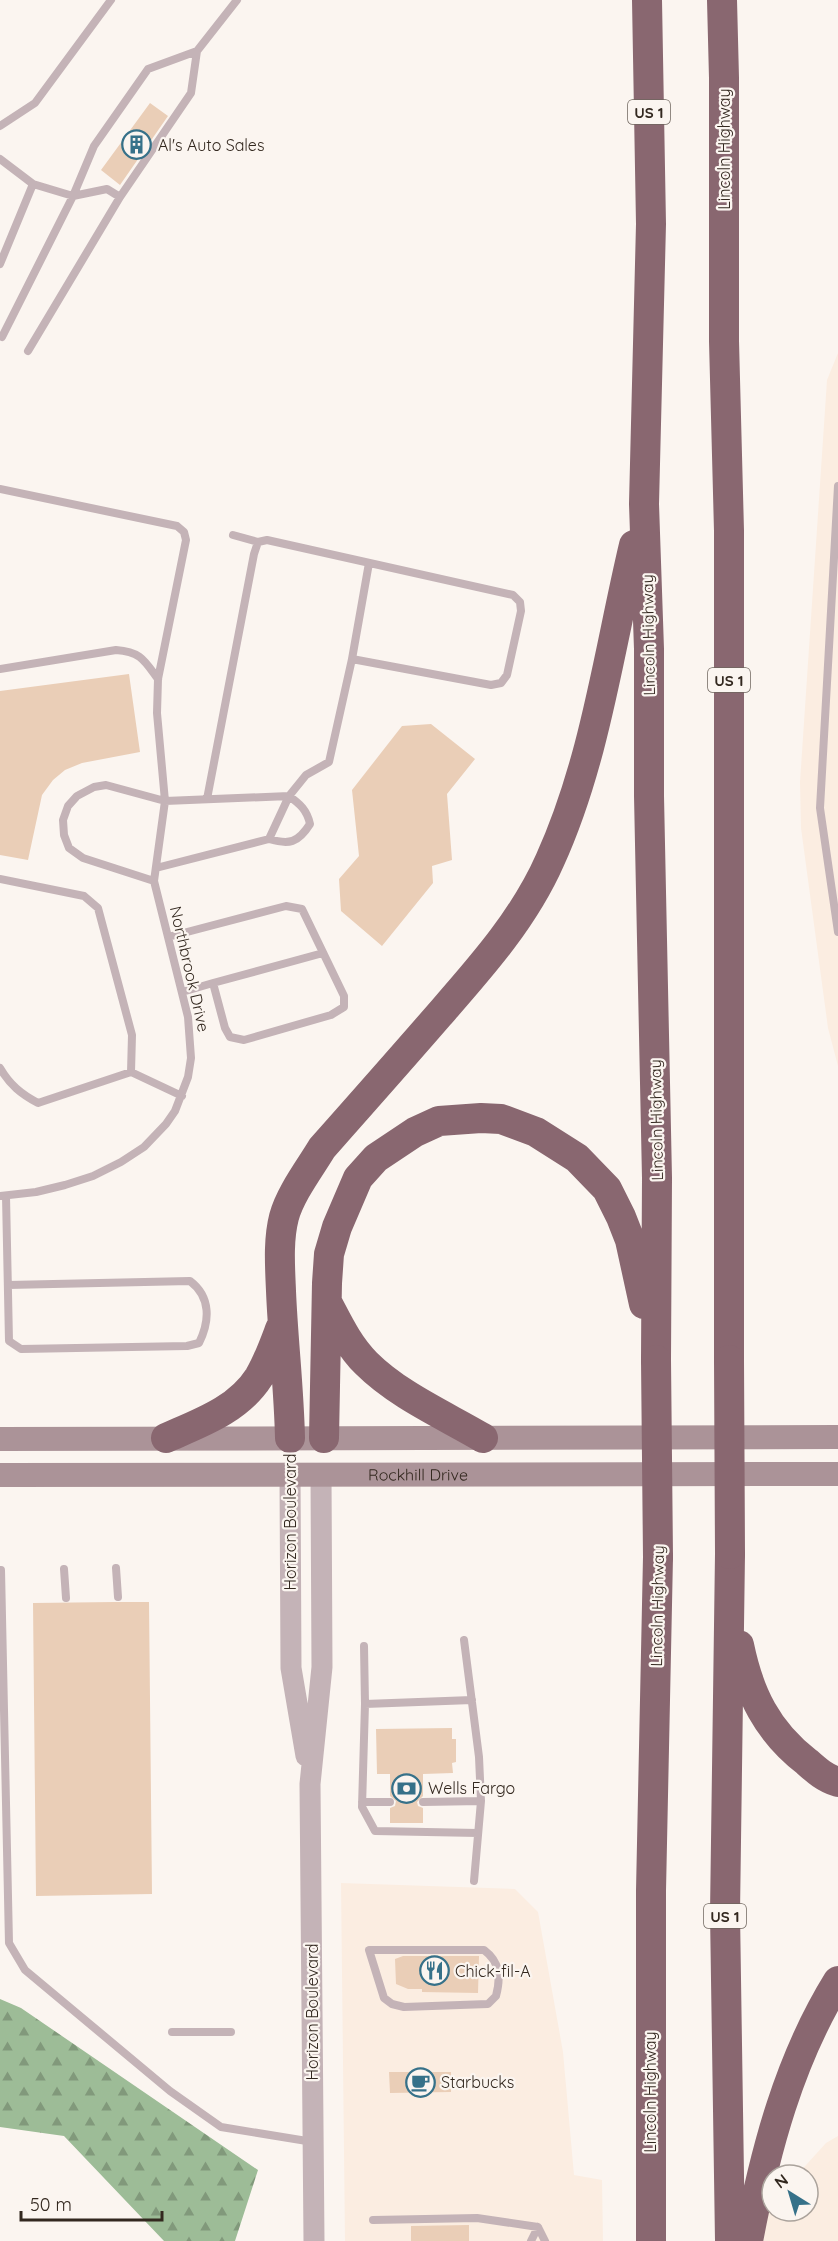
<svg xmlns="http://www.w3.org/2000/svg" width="838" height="2241" viewBox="0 0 838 2241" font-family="Quicksand,sans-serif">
	<defs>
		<pattern id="forest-firs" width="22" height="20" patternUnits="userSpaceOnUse" patternTransform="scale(1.5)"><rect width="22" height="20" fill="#9dbc97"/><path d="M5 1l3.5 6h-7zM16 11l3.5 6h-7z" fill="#81997b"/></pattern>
	</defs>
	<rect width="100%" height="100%" fill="#fbf5f0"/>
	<path fill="#fbede1" d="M838 353V1066L828 1028 801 828 800 782 827 380Z
		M341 1883 515 1889 538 1912 563 2052 574 2175 602 2180 603 2241H345Z
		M838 2136V2241H761L769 2205 772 2202V2211H808V2175H797L826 2143Z"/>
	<path fill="url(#forest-firs)" d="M0 1999 21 2008 258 2170 235 2241H164L64 2136 0 2127Z"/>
	<path fill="#eaceb7" d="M150 103 168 116 120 185 101 170Z
		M129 674 140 752 82 763 65 770 53 780 42 795 28 860 0 855V691Z
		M431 724 475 759 447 794 452 860 432 866 433 883 382 946 341 911 339 879 359 856 352 790 402 726Z
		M115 1602H149L152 1894 36 1896 33 1603Z
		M452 1728V1739H456V1762L452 1763 453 1773 423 1774V1796L417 1802 418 1806 423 1808V1823H390V1808L395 1806 396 1801 390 1796V1774H377L376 1729Z
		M403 1956H479L478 1993 422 1992V1989H408L396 1984 395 1959Z
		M389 2072H451V2092L390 2093Z
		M469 2225V2241H411V2226Z"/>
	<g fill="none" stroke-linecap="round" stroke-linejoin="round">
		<path stroke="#c4b3b7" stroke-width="8" d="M0 126 35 103 111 0
			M0 159 33 184 73 196 107 189 120 197 191 93 197 51 237 0
			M0 264 33 184
			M2 337 73 196 94 146 148 69 197 51
			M28 351 120 197
			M838 486 820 808 838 932
			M0 489 177 526 184 532 186 540 158 679 157 713 165 801 154 881 188 1017 191 1058 188 1077 175 1111 166 1124 144 1147 121 1162 93 1176 65 1185 36 1192 0 1196
			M233 535 258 542
			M352 659 369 563
			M0 669 116 650C141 652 144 660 158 679
			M156 868 269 839C289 845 298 843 310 824 307 810 300 804 289 796L269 839
			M0 879 84 896 98 908 132 1035 131 1072 182 1096
			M154 881 83 858 69 848 64 835 63 820 68 806 77 796 94 787 106 785 165 801 289 796 306 775 329 762 352 659 491 685 501 683 507 675 521 611 520 602 513 595 267 540 258 542 254 554 207 799
			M168 937 286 906 302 909 344 996V1007L331 1015 244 1040 230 1037 225 1028 213 983 182 992
			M213 983 323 953
			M0 1068C10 1085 21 1094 38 1103L131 1072
			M6 1196 9 1341 21 1349 187 1346 199 1343C210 1321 211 1297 190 1281L8 1285
			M116 1568 118 1597
			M64 1569 66 1598
			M1 1570 9 1943 25 1970 170 2091 221 2127 313 2142
			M464 1640 479 1757 481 1801 474 1881
			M364 1646 365 1704 362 1807 375 1831 478 1833
			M365 1704 472 1700
			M362 1802H390
			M423 1802 481 1801
			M369 1950H484C500 1962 501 1977 496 1996L488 2004 404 2007 392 2004 384 1998Z
			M172 2032H231
			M373 2220 477 2218 538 2227 545 2241
			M531 2241 538 2227"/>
		<path stroke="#c4b3b7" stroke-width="21" d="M290 1475 291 1668 306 1756
			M314 2241 310 1784 322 1667 321 1475"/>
		<g stroke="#ab9398" stroke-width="24">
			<path d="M0 1439 838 1437"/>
			<path id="s1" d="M0 1475 838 1474"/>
		</g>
		<path stroke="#896770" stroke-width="30" d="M647 0 651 224 644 504 649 649V796L657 1178 656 1360
			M722 0 724 78V341L729 531V1360
			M328 1304C339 1325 349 1346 366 1363 398 1395 444 1415 483 1438
			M166 1438C200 1423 238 1410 259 1377 268 1362 274 1345 280 1329
			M290 1438C289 1389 283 1340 281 1291 280 1267 278 1240 284 1217 290 1194 310 1168 322 1148 361 1104 400 1060 439 1015 481 967 524 919 550 860 595 761 609 650 634 545
			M324 1438 327 1283 329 1254 337 1227 358 1178 376 1158 415 1132 439 1121 481 1118 501 1119 536 1132 577 1158 607 1189 621 1217 630 1240 644 1304
			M739 1645C749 1694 767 1731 807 1762 817 1771 825 1778 838 1782
			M651 2241V1891L658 1557
			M730 2241 725 1913 730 1554
			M748 2241C765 2151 789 2060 838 1981"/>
		<path stroke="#896770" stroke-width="30" d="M656 1360 658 1557
			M729 1360 730 1554"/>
	</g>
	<defs>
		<symbol id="building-ring" viewBox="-11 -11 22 22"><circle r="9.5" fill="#fbf5f0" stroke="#367189" stroke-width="1.5"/><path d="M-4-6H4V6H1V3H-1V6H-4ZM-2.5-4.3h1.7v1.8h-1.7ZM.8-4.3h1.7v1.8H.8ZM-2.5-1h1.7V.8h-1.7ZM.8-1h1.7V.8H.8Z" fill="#367189"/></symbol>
		<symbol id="bank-ring" viewBox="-11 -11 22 22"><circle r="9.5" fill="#fbf5f0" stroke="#367189" stroke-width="1.5"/><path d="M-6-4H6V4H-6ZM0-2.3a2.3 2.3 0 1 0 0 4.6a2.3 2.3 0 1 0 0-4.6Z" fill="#367189"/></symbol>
		<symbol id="restaurant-ring" viewBox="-11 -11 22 22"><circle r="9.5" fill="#fbf5f0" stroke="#367189" stroke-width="1.5"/><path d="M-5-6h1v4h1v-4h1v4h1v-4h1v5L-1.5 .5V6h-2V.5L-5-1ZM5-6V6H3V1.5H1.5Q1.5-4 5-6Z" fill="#367189"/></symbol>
		<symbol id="cafe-ring" viewBox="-11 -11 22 22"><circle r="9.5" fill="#fbf5f0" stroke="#367189" stroke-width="1.5"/><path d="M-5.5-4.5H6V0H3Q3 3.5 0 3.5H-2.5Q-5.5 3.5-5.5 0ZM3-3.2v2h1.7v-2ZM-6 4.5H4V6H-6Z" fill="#367189"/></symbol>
	</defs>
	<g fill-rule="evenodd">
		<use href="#building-ring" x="120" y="128" width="33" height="33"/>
		<use href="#bank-ring" x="390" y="1772" width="33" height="33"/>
		<use href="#restaurant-ring" x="418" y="1954" width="33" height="33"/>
		<use href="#cafe-ring" x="404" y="2066" width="33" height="33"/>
	</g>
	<g text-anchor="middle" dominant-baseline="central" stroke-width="4.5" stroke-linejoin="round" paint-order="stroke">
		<g fill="#fbf5f0" stroke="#6f665e" stroke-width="1.5">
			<rect x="628" y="100" width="42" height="24" rx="4.5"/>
			<rect x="708" y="668" width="42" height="24" rx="4.5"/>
			<rect x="704" y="1904" width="42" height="24" rx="4.5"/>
		</g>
		<g font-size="15" font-weight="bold" fill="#33281f">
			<text x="649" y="112">US 1</text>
			<text x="729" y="680">US 1</text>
			<text x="725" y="1916">US 1</text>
		</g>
		<g font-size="16" fill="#33281f" stroke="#fbf5f0" text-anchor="start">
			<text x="158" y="145">Al's Auto Sales</text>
			<text x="428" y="1788">Wells Fargo</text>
			<text x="455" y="1971">Chick-fil-A</text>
			<text x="441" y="2082">Starbucks</text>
		</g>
		<g font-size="16" fill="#33281f" stroke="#fbf5f0">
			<text transform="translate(724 149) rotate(-90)">Lincoln Highway</text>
			<text transform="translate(648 635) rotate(-91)">Lincoln Highway</text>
			<text transform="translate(190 969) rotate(77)">Northbrook Drive</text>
			<text transform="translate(656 1120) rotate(-91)">Lincoln Highway</text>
			<text stroke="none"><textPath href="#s1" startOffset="418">Rockhill Drive</textPath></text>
			<text transform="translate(290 1522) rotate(-90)">Horizon Boulevard</text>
			<text transform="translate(657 1606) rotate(-89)">Lincoln Highway</text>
			<text transform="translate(312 2012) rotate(-90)">Horizon Boulevard</text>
			<text transform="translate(650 2092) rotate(-90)">Lincoln Highway</text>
		</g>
	</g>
	<g transform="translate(790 2193) rotate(323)"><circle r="28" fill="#fbf5f0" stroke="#aba39c" stroke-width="1.5"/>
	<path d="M0-4.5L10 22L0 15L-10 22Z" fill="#367189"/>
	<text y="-9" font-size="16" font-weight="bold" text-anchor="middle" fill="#33281f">N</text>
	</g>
	<path d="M21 2211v9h141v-9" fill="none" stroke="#33281f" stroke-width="3"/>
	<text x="30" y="2211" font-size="18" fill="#33281f" stroke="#fbf5f0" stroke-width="4.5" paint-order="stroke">50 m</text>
</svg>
